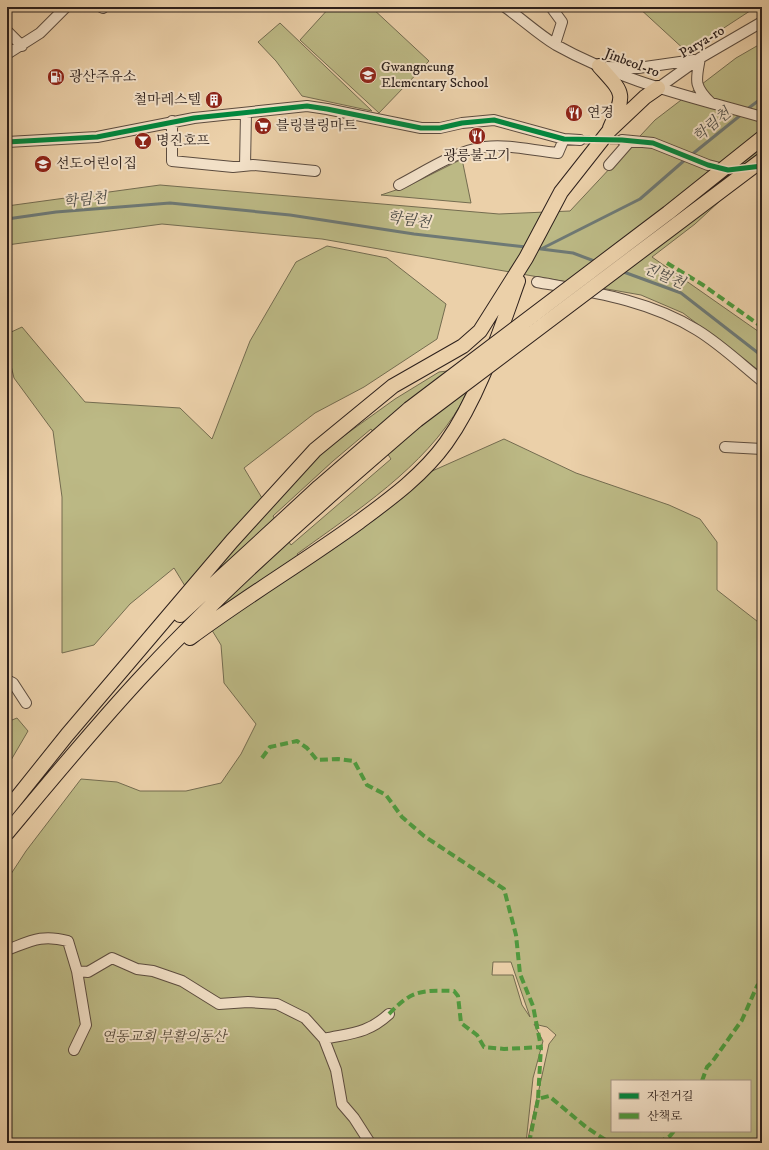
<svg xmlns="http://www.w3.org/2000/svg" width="769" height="1150" viewBox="0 0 769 1150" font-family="'IM FELL DW Pica','Noto Serif KR',serif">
	<rect width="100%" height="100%" fill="#ebd0a9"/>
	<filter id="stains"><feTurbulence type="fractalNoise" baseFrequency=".005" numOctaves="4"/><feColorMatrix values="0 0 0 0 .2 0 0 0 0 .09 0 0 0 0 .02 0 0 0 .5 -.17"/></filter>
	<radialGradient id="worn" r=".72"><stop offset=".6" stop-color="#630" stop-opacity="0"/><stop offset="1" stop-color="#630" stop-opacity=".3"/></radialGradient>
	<path fill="#bcb985" stroke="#746c50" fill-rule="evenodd" d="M330 7H371L429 61 379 113 300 40Z
		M638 7H756L687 52Z
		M280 23 372 111 302 96 276 61 258 42Z
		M762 43V162L695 224 652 257 762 334V373L683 313 641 295 322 239 162 224 7 245V206L160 185 499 214 570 211 655 120 736 58Z
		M462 159 471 203 381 195 408 186Z
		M327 246 387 258 446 304 437 339 364 387 315 413 244 468 268 508 327 448 395 399 439 372 472 368C468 379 467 394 461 404 424 468 356 511 297 554L301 559 430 472 504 439 576 473 669 505 700 519 717 542V590L762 625V1143H527L549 1044 556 1035 547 1027 534 1024 543 1041 533 1078 526 1143H7V880L26 851 81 779 117 782 140 791H186L221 783 241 754 256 724 224 683 221 645 174 568 130 604 94 645 62 653V497L53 431 14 378 7 349V334L22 327 85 402 180 408 212 439 250 341 296 262ZM371 429 391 459 291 545 273 516 333 461ZM493 962H511L530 1017 522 1005 513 975H492ZM612 1081H750V1131H612Z
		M17 718 28 731 7 767V722Z"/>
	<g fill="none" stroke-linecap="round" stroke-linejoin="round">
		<path stroke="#6e7975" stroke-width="3" d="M746 110 762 98
			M690 156 742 114
			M7 219 56 212 170 203 290 215 414 234 526 247
			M536 248 541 249 640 199 686 159
			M541 249 573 253 597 262
			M621 271 681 293 762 356"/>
		<path stroke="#c5ad8d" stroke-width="10" stroke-dasharray="10 5" stroke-linecap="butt" d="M580 140H622"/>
		<defs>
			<path id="minor" d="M101 7 103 8
				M505 7C522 19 538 34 556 45 620 81 692 97 762 117
				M551 7 562 22 555 44
				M7 31 22 46
				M7 54 40 33 66 7
				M700 58C696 80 693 86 711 103
				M607 67 638 68 694 60
				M658 88 700 58 762 22
				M172 121V161L233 167 253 165 315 171
				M622 140 653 143 708 165 728 170 750 169
				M7 142 97 137 194 118 307 106 327 109 421 128H440L462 123 494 120 564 139 580 140
				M609 165 630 141
				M245 166 246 113
				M399 185C426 171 455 151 485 147 509 144 534 151 558 153L564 139
				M537 282C592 292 649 300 697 330 720 344 741 364 762 381
				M725 447 762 449
				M7 680 13 683 26 703
				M7 950C31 941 41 934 68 941L77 971 88 972 112 958 137 969 153 971 182 981 219 1004 248 1002 277 1004 305 1018 324 1039 336 1070 342 1104 354 1118 370 1143
				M324 1039C351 1033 367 1034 389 1014
				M74 1050 86 1025 77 971"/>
			<path id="highway" d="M599 66C624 94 626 92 610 128
				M180 615 319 487 409 409
				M190 638C245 597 304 562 359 522 390 499 423 475 446 443 479 397 499 334 518 281
				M7 810 67 735 232 541 315 450 393 386 463 346 480 331 526 258 561 192 609 131 645 97 658 88
				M7 833C53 778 98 723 147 671 231 581 324 500 417 420"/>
		</defs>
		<use href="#minor" stroke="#5c4c3f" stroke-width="12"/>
		<use href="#highway" stroke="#2d201c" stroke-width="16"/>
		<use href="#minor" stroke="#f2e0c7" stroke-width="10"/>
		<use href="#highway" stroke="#ebd0a9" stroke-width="14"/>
		<defs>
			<path id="highway-bridge" d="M409 409 668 213 762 138
				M417 420 762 160"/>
		</defs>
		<use href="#highway-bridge" stroke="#2d201c" stroke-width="16" stroke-linecap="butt"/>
		<use href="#highway-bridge" stroke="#ebd0a9" stroke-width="14"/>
		<path stroke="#4f9a3e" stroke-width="4" stroke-dasharray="8 4" stroke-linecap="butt" d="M667 263 703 285 762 327
			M262 758 270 747 297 741 307 748 317 760 338 759 354 761 367 785 386 795 402 817 424 836 504 889 516 935 520 974 533 1006 541 1047
			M389 1014C412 990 421 990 454 991L458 996 461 1023 477 1035 484 1047 504 1049 541 1047 538 1099
			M702 1081 707 1067 712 1062 742 1020 757 986 762 981
			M529 1143 538 1099 549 1096 586 1127 610 1143
			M658 1143 670 1136 674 1131"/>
		<defs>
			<path id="cycleway" d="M7 142 97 137 194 118 307 106 327 109 421 128H440L462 123 494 120 564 139 622 140 653 143 708 165 728 170 762 166"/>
		</defs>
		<use href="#cycleway" stroke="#f2e0c7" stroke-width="8"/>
		<use href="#cycleway" stroke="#00873e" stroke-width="5"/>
	</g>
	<defs>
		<symbol id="school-disc" viewBox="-11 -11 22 22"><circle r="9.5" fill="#8f2418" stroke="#f2e0c7"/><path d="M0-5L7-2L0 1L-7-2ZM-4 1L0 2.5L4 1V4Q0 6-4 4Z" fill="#fff"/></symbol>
		<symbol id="fuel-disc" viewBox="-11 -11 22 22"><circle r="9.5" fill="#8f2418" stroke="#f2e0c7"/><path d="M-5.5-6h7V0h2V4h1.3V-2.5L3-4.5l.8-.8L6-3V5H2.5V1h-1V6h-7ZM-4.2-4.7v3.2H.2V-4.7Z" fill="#fff"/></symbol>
		<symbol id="building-disc" viewBox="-11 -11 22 22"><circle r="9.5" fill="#8f2418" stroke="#f2e0c7"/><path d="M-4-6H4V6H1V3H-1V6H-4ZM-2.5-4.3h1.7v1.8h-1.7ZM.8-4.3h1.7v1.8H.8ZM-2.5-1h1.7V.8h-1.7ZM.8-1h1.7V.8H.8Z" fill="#fff"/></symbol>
		<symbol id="restaurant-disc" viewBox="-11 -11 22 22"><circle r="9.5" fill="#8f2418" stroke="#f2e0c7"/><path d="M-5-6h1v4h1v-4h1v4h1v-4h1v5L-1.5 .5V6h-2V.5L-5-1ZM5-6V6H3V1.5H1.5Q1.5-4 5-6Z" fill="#fff"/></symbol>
		<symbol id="supermarket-disc" viewBox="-11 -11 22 22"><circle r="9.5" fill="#8f2418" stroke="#f2e0c7"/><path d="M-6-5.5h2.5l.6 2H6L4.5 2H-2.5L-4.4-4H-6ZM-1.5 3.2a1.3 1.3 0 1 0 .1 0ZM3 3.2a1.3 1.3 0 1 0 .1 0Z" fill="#fff"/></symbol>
		<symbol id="bar-disc" viewBox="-11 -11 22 22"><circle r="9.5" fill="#8f2418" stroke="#f2e0c7"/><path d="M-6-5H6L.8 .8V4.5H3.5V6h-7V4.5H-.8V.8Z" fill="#fff"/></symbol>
	</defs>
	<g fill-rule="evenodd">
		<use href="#school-disc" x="358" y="65" width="20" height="20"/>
		<use href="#fuel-disc" x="46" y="67" width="20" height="20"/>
		<use href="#building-disc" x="204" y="90" width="20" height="20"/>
		<use href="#restaurant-disc" x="564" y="103" width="20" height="20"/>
		<use href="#supermarket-disc" x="253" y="116" width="20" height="20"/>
		<use href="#restaurant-disc" x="467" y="126" width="20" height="20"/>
		<use href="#bar-disc" x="133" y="131" width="20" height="20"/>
		<use href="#school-disc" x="33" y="154" width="20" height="20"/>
	</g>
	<g text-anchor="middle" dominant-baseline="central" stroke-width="4" stroke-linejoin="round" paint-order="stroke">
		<g font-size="14" fill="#2d201c" stroke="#f2e0c7">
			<text transform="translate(702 42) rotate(-31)">Parya-ro</text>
			<text transform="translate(632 63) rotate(21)">Jinbeol-ro</text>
		</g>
		<g font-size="14" fill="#2d201c" stroke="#f2e0c7" text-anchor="start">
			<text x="381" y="67">Gwangneung<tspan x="381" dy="16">Elementary School</tspan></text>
			<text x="69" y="77">광산주유소</text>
			<text x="201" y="100" text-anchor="end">철마레스텔</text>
			<text x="587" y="113">연경</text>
			<text x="276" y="126">블링블링마트</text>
			<text x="156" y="141">명진호프</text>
			<text x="477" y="156" text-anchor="middle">광릉불고기</text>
			<text x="56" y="164">선도어린이집</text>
		</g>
		<g font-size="14" font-style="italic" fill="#514636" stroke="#f2e0c7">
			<text x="164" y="1037">연동교회 부활의동산</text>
		</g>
		<g font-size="15" font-style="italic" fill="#4d4d48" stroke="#f2e0c7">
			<text transform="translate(712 125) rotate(-40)">학림천</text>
			<text transform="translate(85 200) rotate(-6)">학림천</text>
			<text transform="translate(409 220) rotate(8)">학림천</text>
			<text transform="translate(664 276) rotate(23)">진벌천</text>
		</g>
	</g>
	<rect width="769" height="1150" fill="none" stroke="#ebd0a9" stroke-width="24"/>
	<rect x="8" y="8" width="753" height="1134" fill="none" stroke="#2d201c" stroke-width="2"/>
	<rect x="12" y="12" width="745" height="1126" fill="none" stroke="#2d201c"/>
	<rect x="611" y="1080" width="140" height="52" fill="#f2e0c7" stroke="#a39383"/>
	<rect x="619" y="1093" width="20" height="6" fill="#00873e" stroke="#a39383"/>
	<text x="647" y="1100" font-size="12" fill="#2d201c">자전거길</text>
	<rect x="619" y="1113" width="20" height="6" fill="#4f9a3e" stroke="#a39383"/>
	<text x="647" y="1120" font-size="12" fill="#2d201c">산책로</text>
	<rect width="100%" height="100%" filter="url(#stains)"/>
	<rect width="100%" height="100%" fill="url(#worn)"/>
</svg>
